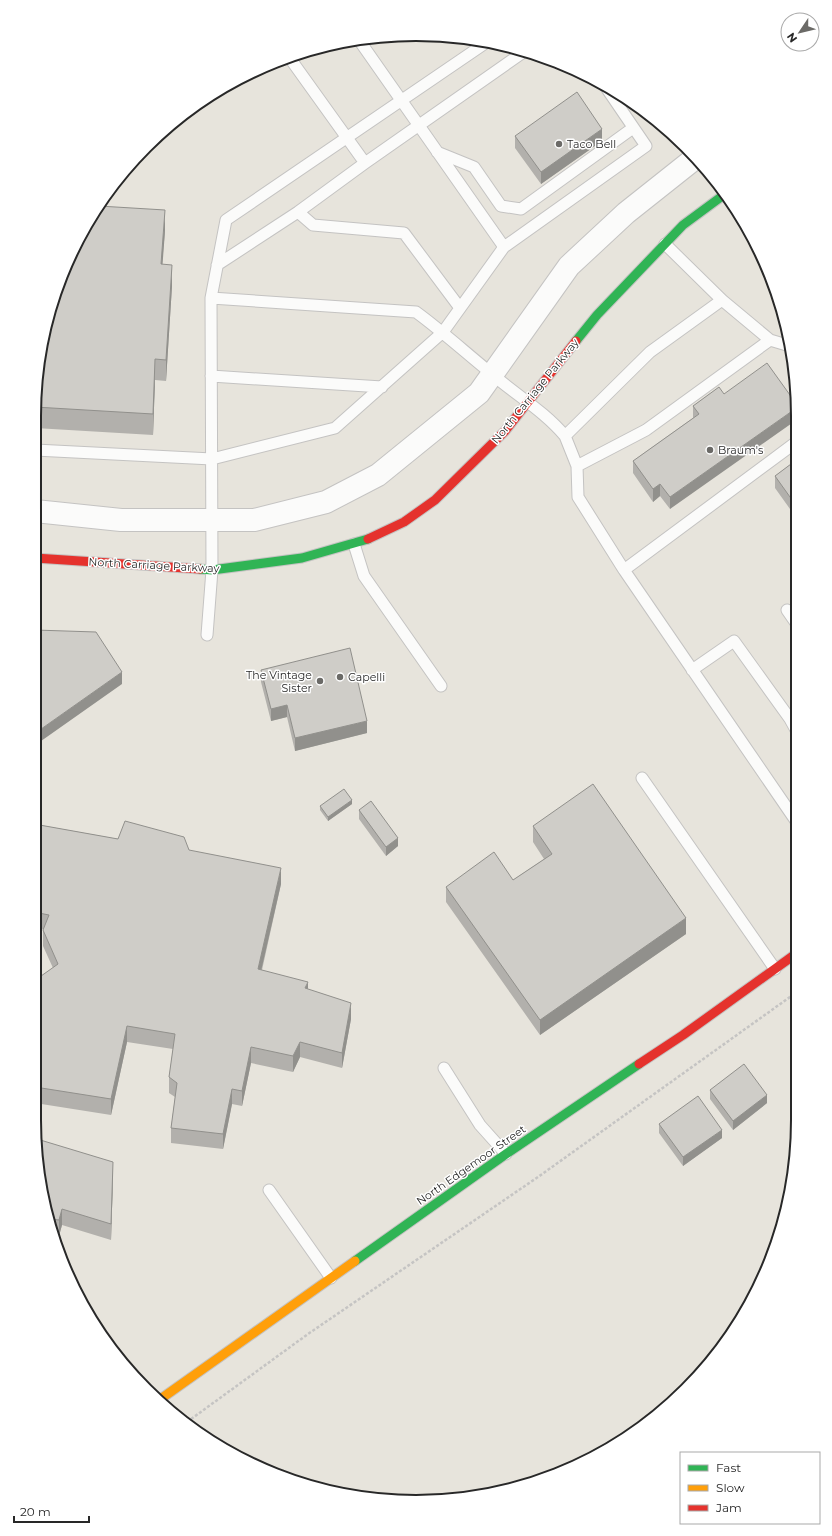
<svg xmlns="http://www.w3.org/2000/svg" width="832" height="1536" viewBox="0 0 832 1536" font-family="Montserrat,sans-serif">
	<rect width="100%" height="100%" fill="#e7e4dc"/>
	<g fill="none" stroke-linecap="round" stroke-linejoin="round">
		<defs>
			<path id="lane" d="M359 40 504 247
				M289 57 365 163
				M437 152 474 167 501 206 521 209 633 128
				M298 212 313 225 404 233 460 308
				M665 244 722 300
				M217 265 298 212 365 163 525 51
				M211 298 416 312C442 331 466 353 492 374 516 395 544 411 565 436L650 352 722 300 770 340 790 346
				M211 376 382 387
				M565 436 577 466 578 497 624 570 796 821
				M35 450 212 459 335 428 443 332 504 247 646 146 603 83
				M577 466 646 430 770 340
				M354 544 364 576 441 686
				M624 570 795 443
				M787 610 796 623
				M207 635 212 570 211 298 226 220 487 42
				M692 670 734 641 790 719 796 730
				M642 778 775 969
				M444 1068 480 1125 506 1154
				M269 1190 331 1278"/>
			<path id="street" d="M35 511 121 520H254L326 502 378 475 479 393 569 266 626 213 694 159"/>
			<path id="fast" d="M576 341 597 315 683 225 725 194
				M200 569 212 570 302 558 368 539
				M355 1261 506 1154 639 1064"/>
			<path id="slow" d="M162 1398 355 1261"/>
			<path id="jam" d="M368 539 404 522 435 500 505 431 576 341
				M35 558 200 569
				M639 1064 683 1035 797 953"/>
		</defs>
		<use href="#lane" stroke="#c4c3c2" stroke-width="13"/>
		<use href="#street" stroke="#c4c3c2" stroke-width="24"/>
		<use href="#fast" stroke="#c4c3c2" stroke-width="11"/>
		<use href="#slow" stroke="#c4c3c2" stroke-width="11"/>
		<use href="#jam" stroke="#c4c3c2" stroke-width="11"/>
		<path stroke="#c5c4c3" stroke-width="2.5" stroke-dasharray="3 2" stroke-linecap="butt" d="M187 1422 308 1334 538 1177 797 992"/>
		<use href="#lane" stroke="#fbfbfa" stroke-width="11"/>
		<use href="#street" stroke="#fbfbfa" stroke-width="22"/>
		<use href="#fast" stroke="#30b455" stroke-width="9"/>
		<use href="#slow" stroke="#ff9f0a" stroke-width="9"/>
		<use href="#jam" stroke="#e5322d" stroke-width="9"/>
	</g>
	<path fill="#b2b0ac" d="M515 136 602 141 541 184 515 148Z
		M165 231 162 264 172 286 166 381 155 380 153 435 35 428V391Z
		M719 387 670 509 660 496 653 502 633 473V461L693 418V406Z
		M795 461V516L775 488V476Z
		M261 670 367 733 295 751 287 717 271 721 261 682Z
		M352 804 328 821 320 810V806Z
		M359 810 398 846 386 856 359 819Z
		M34 824 118 839 189 850 281 884 262 970 308 989 351 1019 342 1068 300 1057 293 1072 251 1063 242 1106 232 1104 223 1149 171 1143V1128L175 1097 169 1093V1077L173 1049 127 1042 111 1115 35 1103 34 981 53 968 43 946V929L34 928Z
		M533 826 686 934 540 1035 446 902V887L513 880 544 859 533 842Z
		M710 1090 767 1103 733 1130 710 1099Z
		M659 1124 722 1138 683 1166 659 1133Z
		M37 1139 113 1177 111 1240 62 1225 59 1236 53 1235Z"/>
	<path fill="#91908c" d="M602 129V141L541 184V172Z
		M165 210V231L161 285V264Z
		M172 265V286L166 381V360Z
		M155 359V380L153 435V414Z
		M795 409V421L670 509V497Z
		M660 484V496L653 502V489Z
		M122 672V684L34 746V734Z
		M287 705V717L271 721V709Z
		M367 721V733L295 751V738Z
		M352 800V804L328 821V817Z
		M398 838V846L386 856V847Z
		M281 868V884L258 984V969Z
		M686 918V934L540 1035V1020Z
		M308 982V998L305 988Z
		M351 1003V1019L342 1068V1053Z
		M127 1026V1042L111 1115V1099Z
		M300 1042V1057L293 1072V1056Z
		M251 1047V1063L242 1106V1091Z
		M35 1087V1103L34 1110V1095Z
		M232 1089V1104L223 1149V1134Z
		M767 1095V1103L733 1130V1121Z
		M722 1130V1138L683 1166V1157Z
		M113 1162V1177L111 1240V1224Z
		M62 1209V1225L59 1236V1220Z"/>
	<path fill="#cfcdc8" stroke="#91908c" d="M577 92 602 129 541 172 515 136Z
		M99 206 165 210 161 264 172 265 166 360 155 359 153 414 35 407V391L47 317 85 225Z
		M767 363 795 402V409L670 497 660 484 653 489 633 461 699 414 693 406 719 387 724 394Z
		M795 461V504L775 476Z
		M35 630 96 632 122 672 34 734Z
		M350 648 367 721 295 738 287 705 271 709 261 670Z
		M593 784 686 918 540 1020 446 887 494 852 513 880 552 854 533 826Z
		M344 789 352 800 328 817 320 806Z
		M371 801 398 838 386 847 359 810Z
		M125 821 184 837 189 850 281 868 258 969 308 982 305 988 351 1003 342 1053 300 1042 293 1056 251 1047 242 1091 232 1089 223 1134 171 1128 177 1083 169 1077 175 1034 127 1026 111 1099 35 1087 34 1095V981L58 964 43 930 49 915 34 912V824L118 839Z
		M744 1064 767 1095 733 1121 710 1090Z
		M698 1096 722 1130 683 1157 659 1124Z
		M37 1139 113 1162 111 1224 62 1209 59 1220 50 1219Z"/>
	<g fill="#6b6a67" stroke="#fff" stroke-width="1.5">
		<circle cx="559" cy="144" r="4"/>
		<circle cx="710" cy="450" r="4"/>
		<circle cx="340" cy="677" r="4"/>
		<circle cx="320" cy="681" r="4"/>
	</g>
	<g text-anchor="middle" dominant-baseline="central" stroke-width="3" stroke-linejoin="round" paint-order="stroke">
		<g font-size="11" fill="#282828" stroke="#fff" text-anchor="start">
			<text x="567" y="144">Taco Bell</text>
			<text x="718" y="450">Braum's</text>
			<text x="312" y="675" text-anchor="end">The Vintage<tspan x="312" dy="13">Sister</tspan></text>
			<text x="348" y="677">Capelli</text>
		</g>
		<g font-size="11" fill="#282828" stroke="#fff">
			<text transform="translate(535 391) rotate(-51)">North Carriage Parkway</text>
			<text transform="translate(154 565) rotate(3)">North Carriage Parkway</text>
			<text transform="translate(471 1165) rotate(-35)">North Edgemoor Street</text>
		</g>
	</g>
	<path d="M0 0H832V1536H0ZM416 41H416A375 375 0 0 1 791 416V1120A375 375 0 0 1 416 1495H416A375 375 0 0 1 41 1120V416A375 375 0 0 1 416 41Z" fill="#fff" fill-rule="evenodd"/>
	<path fill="none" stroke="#282828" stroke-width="2" d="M416 41H416A375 375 0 0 1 791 416V1120A375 375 0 0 1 416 1495H416A375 375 0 0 1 41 1120V416A375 375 0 0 1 416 41Z"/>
	<rect x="680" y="1452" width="140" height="72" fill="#ffffff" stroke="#a9a9a9"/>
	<rect x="688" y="1465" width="20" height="6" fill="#30b455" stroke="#a9a9a9"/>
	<text x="716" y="1472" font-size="12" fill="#282828">Fast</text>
	<rect x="688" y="1485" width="20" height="6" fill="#ff9f0a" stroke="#a9a9a9"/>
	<text x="716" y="1492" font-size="12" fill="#282828">Slow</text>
	<rect x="688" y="1505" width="20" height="6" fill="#e5322d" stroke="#a9a9a9"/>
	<text x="716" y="1512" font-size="12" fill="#282828">Jam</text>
	<g transform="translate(800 32) rotate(235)"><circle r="19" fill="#ffffff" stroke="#a9a9a9"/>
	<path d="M0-3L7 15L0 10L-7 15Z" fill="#6b6a67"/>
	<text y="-6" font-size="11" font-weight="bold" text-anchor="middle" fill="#282828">N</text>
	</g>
	<path d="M14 1516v6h75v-6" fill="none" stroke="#282828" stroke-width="2"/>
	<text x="20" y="1516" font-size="12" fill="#282828" stroke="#ffffff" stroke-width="3" paint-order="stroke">20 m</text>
</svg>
